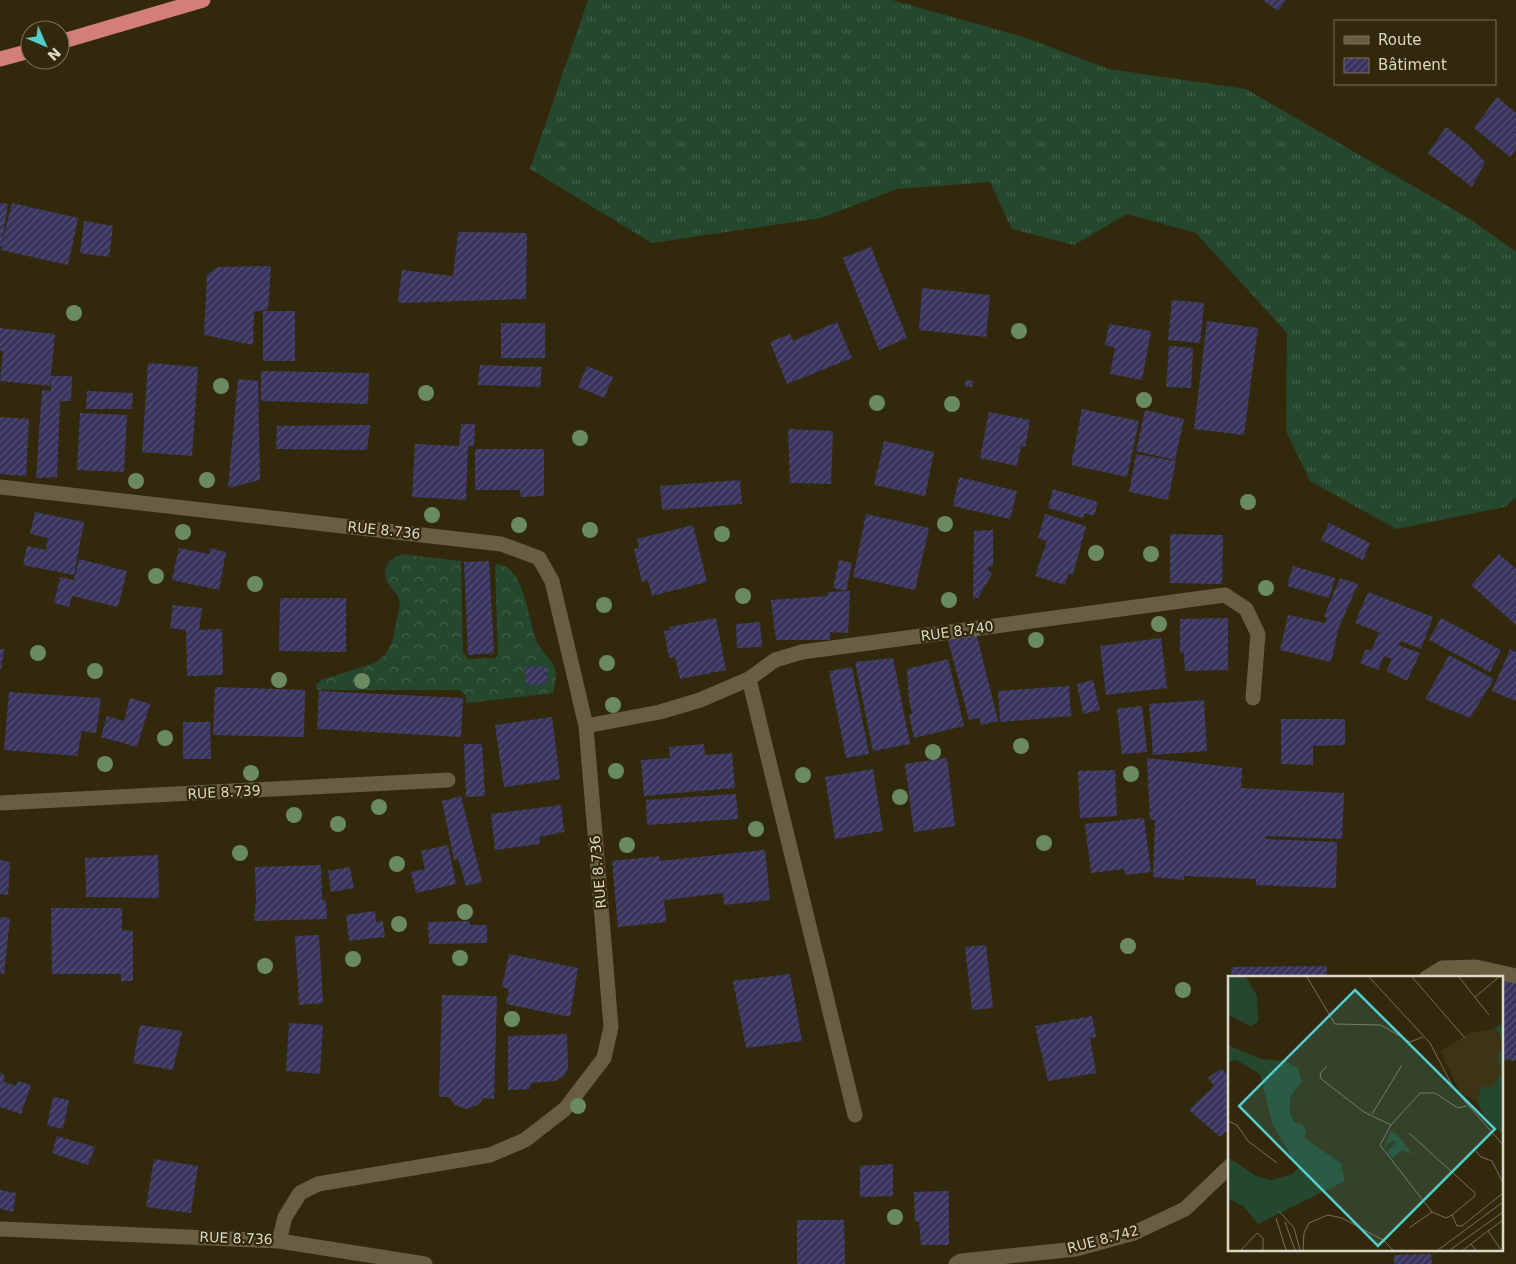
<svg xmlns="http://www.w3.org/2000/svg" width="1516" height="1264" viewBox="0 0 1516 1264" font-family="'DejaVu Sans',sans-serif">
	<defs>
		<pattern id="grass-tufts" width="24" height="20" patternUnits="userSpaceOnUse" patternTransform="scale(1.25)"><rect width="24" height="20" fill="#24472d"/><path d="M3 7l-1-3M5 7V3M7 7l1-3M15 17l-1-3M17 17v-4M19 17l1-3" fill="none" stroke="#43614a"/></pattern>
		<pattern id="forest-crowns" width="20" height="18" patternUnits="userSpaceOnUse" patternTransform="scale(1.25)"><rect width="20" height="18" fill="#24472d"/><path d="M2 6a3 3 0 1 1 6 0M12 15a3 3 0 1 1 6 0" fill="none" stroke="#43614a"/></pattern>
		<pattern id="building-hatch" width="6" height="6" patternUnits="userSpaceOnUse" patternTransform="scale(1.25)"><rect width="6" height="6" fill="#38345d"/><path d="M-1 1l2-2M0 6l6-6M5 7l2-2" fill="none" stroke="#545173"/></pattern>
	</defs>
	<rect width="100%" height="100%" fill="#32290c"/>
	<path fill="url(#grass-tufts)" d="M588 0H892L1023 37 1109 69 1246 89 1470 219 1516 252V497L1505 507 1396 529 1310 481 1286 431 1287 333 1196 233 1127 214 1074 245 1012 229 990 182 897 189 821 218 652 243 530 169Z"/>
	<path fill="url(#forest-crowns)" d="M401 554 461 561 463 653 468 659 495 658 498 655 495 567 497 564C527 567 527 623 538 644 542 653 553 660 555 670 557 678 555 685 553 693L466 703V696L460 690H317L316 685 321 680 375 663 385 655 392 643 400 605 398 596 386 581 385 570 389 561Z"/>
	<path fill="url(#building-hatch)" d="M1263 0H1286L1278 11Z
		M1497 97 1516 113V149L1510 157 1474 128Z
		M1446 127 1468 144 1485 162 1472 187 1428 153Z
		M0 203 8 204 2 243 12 203 78 218 68 265 1 250 2 246H0Z
		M84 221 113 226 109 257 80 253Z
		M458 232 527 233 526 299 398 303 402 270 453 276Z
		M871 247 907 338 879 350 843 258Z
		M271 266 268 309 254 312 253 345 204 335 207 275 218 267Z
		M922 288 990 295 986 337 919 330Z
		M1172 300 1204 303 1200 343 1168 340Z
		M263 311H295V361H263Z
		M1207 321 1258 328 1244 435 1194 429Z
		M837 322 852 358 787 384 770 342 790 334 793 341Z
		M501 323H545V358H501Z
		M1109 324 1151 331 1142 380 1110 374 1115 348 1105 345Z
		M0 328 55 334 50 386 0 381 3 351H0Z
		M1169 346 1193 348 1191 388 1166 387Z
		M148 363 198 367 192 456 142 452Z
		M480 365 542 367 540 387 478 385Z
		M587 366 613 377 604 398 578 387Z
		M261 371 369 373 368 404 261 401Z
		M51 376H72L71 401H60L57 477 36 478 42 390 51 391Z
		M238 379 258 381 260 480 228 488Z
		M966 380 974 381 972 387 965 386Z
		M87 391 133 393 132 409H86Z
		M1082 409 1139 421 1127 477 1071 465Z
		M1145 410 1184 419 1175 460 1136 451Z
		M989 412 1030 420 1025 447 1021 446 1017 466 980 458Z
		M80 413 127 415 124 472 77 470Z
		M0 417 29 419 26 476 0 474Z
		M461 424H475L474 446H468L466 500 412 497 415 444 459 446Z
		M370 425 367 450 276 449 277 426Z
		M788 429 833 431 831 484 790 483Z
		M884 441 934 452 925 496 874 485Z
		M475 449H544V496L521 497 520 490H475Z
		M1136 454 1176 461 1168 500 1129 492Z
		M959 477 1017 491 1010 519 953 506Z
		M740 480 742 504 662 510 660 486Z
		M1053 489 1098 502 1094 516 1085 513 1083 518 1048 508Z
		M35 512 84 522 74 575 23 565 27 546 46 550 48 538 30 534Z
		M866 514 929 528 915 590 853 577Z
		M1045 514 1086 526 1073 575 1068 573 1065 585 1035 576 1047 541 1038 538Z
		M1329 523 1370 543 1363 560 1321 540Z
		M693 525 707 582 652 596 648 580 642 582 634 549 639 548 637 539Z
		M993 530V566L988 567 989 572H993L978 598H973L974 531Z
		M1170 534 1223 535 1222 584 1170 583Z
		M179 548 209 554 210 548 226 552 219 590 172 580Z
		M1499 554 1516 569V625L1471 585Z
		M79 559 127 571 118 607 72 596 69 607 54 603 60 577 74 580Z
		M839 560 852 563 846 591 833 588Z
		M489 561 494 653 468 655 464 562Z
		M1293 566 1335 578 1329 598 1287 586Z
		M1340 578 1358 584 1339 627 1331 662 1280 650 1288 615 1325 623 1327 618 1324 616Z
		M850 591 848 633 830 632V640H776L771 600 828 596V592Z
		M1368 592 1433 617 1421 649 1401 641 1398 645 1420 653 1407 681 1386 671 1392 659 1384 656 1378 670 1360 663 1366 649 1371 651 1379 632 1355 623Z
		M280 598H346V652L279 651Z
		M173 605 202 608 199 630 222 629 223 675 187 676 186 630 170 628Z
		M716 618 726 670 680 679 675 657 669 658 664 631 670 630 669 627Z
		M1228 618V670L1185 671 1184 653H1180V619Z
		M1441 618 1501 650 1490 672 1429 640Z
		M760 622 762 647 737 648 736 624Z
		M976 632 998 721 981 725 979 718 969 720 948 640Z
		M1161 638 1167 688 1106 695 1100 646Z
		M0 649H4L1 669H0Z
		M1510 649 1516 652V701L1492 691Z
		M1449 655 1494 679 1470 718 1425 699Z
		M893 658 910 744 873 751 855 662Z
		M948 659 964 726 914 738 909 715 912 714 909 700 907 669Z
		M546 666 547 684 526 685 525 667Z
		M852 667 869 754 846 758 829 671Z
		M1093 680 1100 710 1083 714 1077 684Z
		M1069 686 1071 716 1000 722 998 691Z
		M215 687 305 690 304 737 213 735Z
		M319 691 463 698 461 737 317 729Z
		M9 692 101 698 96 733 82 731 77 756 4 750Z
		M130 698 150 704 137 747 101 737 107 716 124 721Z
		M1204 700 1207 751 1153 755 1149 704Z
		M1142 706 1147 752 1122 754 1117 709Z
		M552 717 560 779 504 787 495 725Z
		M1281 719H1345V745L1313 746V765L1281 764Z
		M183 722H210L211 759H183Z
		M464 744H482L485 796 466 797Z
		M704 744 705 755 732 753 735 788 644 796 641 760 670 758 669 747Z
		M947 758 955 826 914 832 905 764Z
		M1147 758 1242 768 1241 788 1344 793 1342 839 1266 836V839L1337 842 1336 888 1256 885V879L1184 876V880L1153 877 1155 820 1150 819Z
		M873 769 883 831 835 839 825 777Z
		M1115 770 1117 816 1080 818 1078 771Z
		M736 794 738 819 647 825 646 800Z
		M461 796 482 882 466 886 458 859 454 860 442 801Z
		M561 805 564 832 539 837 540 844 495 850 491 814Z
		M1144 818 1151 872 1125 875 1124 869 1091 873 1085 824Z
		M448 845 456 884 416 893 411 872 425 869 421 851Z
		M765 850 770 900 724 905 723 893 664 900 666 922 618 927 612 861 659 856 660 861Z
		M158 855 159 898 86 897 85 858Z
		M0 860 10 862 8 895 0 894Z
		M321 865 322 900H326L327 919 254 921 256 900 255 867Z
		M350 867 354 888 331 892 328 871Z
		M51 908H122V930L133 931V981H121V974H52Z
		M375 911 376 922 383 921 385 937 349 941 346 915Z
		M0 917 10 918 4 974 0 973Z
		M470 921V925H487V943L429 944 428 922Z
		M319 935 323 1003 299 1005 295 936Z
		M986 945 993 1008 972 1010 965 947Z
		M509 954 578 968 570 1017 506 1004 509 989 502 987Z
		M1327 966V978H1232L1231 967Z
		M790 974 802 1041 746 1048 733 981Z
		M1502 978 1516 981V1061L1502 1059Z
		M442 995 497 996 494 1099 484 1098 478 1105 466 1109 455 1105 449 1097H439Z
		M1092 1016 1096 1037 1090 1038 1096 1073 1048 1081 1035 1026Z
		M289 1023 323 1025 320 1074 286 1071Z
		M140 1025 182 1031 173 1070 133 1063Z
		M567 1034 568 1067 565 1075 561 1078 555 1081 530 1083V1089L508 1090V1036Z
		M1221 1069 1228 1074 1230 1072V1128L1220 1137 1189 1110 1214 1086 1208 1078Z
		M0 1073 4 1074V1082L16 1086 18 1081 31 1085 21 1114 0 1107Z
		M53 1097 69 1100 63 1129 47 1125Z
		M57 1136 95 1147 88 1165 52 1153Z
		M154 1159 198 1166 191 1213 146 1207Z
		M893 1164V1196L860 1197V1166Z
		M0 1190 16 1193 13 1212 0 1209Z
		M949 1191V1245H921L919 1222 915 1221 914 1192Z
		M797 1220H844L845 1264H797Z
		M1431 1254 1432 1264H1394V1255Z"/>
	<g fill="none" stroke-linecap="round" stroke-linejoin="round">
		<path stroke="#685e41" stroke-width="15" d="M0 487 501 544 539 558 552 581 586 726 611 1027 604 1058 565 1109 525 1140 490 1155 318 1184 300 1193 285 1217 279 1241
			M749 679 855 1115
			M586 726 660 712 700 700 749 679 775 660 802 652 1225 595 1246 609 1258 634 1253 698
			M0 803 448 780
			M1426 978 1442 968 1476 967 1516 976
			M0 1229 279 1241 425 1264
			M956 1264 961 1261 1076 1249 1134 1233 1185 1209 1230 1166"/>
		<path stroke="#d47e79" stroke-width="15" d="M60 42 203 0
			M0 59 30 51"/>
	</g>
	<g fill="#6a8a60">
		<circle cx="74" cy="313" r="8"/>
		<circle cx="1019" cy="331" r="8"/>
		<circle cx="221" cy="386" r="8"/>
		<circle cx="426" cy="393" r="8"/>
		<circle cx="1144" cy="400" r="8"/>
		<circle cx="877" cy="403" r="8"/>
		<circle cx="952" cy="404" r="8"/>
		<circle cx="580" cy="438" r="8"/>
		<circle cx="207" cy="480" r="8"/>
		<circle cx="136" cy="481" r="8"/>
		<circle cx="1248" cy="502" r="8"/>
		<circle cx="432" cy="515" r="8"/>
		<circle cx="945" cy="524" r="8"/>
		<circle cx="519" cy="525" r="8"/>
		<circle cx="590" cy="530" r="8"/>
		<circle cx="183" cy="532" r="8"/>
		<circle cx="722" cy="534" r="8"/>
		<circle cx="1096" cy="553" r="8"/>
		<circle cx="1151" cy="554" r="8"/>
		<circle cx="156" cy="576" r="8"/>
		<circle cx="255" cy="584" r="8"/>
		<circle cx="1266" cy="588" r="8"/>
		<circle cx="743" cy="596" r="8"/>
		<circle cx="949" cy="600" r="8"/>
		<circle cx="604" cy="605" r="8"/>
		<circle cx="1159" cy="624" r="8"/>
		<circle cx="1036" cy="640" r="8"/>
		<circle cx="38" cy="653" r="8"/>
		<circle cx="607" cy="663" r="8"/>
		<circle cx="95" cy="671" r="8"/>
		<circle cx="279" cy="680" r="8"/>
		<circle cx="362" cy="681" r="8"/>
		<circle cx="613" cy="705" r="8"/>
		<circle cx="165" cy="738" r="8"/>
		<circle cx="1021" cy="746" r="8"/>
		<circle cx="933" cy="752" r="8"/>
		<circle cx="105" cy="764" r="8"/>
		<circle cx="616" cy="771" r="8"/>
		<circle cx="251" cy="773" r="8"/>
		<circle cx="1131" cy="774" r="8"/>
		<circle cx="803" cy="775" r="8"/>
		<circle cx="900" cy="797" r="8"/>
		<circle cx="379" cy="807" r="8"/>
		<circle cx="294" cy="815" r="8"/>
		<circle cx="338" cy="824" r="8"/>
		<circle cx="756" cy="829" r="8"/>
		<circle cx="1044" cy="843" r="8"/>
		<circle cx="627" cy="845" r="8"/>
		<circle cx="240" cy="853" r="8"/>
		<circle cx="397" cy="864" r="8"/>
		<circle cx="465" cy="912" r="8"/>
		<circle cx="399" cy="924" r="8"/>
		<circle cx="1128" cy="946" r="8"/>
		<circle cx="460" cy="958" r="8"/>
		<circle cx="353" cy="959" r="8"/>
		<circle cx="265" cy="966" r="8"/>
		<circle cx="1183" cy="990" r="8"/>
		<circle cx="512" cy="1019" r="8"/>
		<circle cx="578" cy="1106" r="8"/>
		<circle cx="895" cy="1217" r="8"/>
	</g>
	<g text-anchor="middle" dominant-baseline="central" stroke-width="4.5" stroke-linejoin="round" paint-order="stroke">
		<g font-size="14" fill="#ddd8c7" stroke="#32290c">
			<text transform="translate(384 530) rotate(6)">RUE 8.736</text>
			<text transform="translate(957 631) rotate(-8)">RUE 8.740</text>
			<text transform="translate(224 792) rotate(-3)">RUE 8.739</text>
			<text transform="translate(598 872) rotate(-95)">RUE 8.736</text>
			<text transform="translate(236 1238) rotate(2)">RUE 8.736</text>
			<text transform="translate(1103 1239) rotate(-15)">RUE 8.742</text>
		</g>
	</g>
	<g transform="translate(1228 976)">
		<rect width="275" height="275" fill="#32290c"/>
		<path d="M0 1H18L29 20 30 46 23 50 0 39ZM275 47V154L273 157 255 138 250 127 253 111 274 72 271 58 265 53ZM0 69 33 83 58 85 70 93 74 105 62 121V138L66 146 74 148 78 156 76 162 113 187 117 205 30 248 16 231 0 222V181L28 200 43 204 63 199 70 192 44 147 32 98 8 84 0 86Z" fill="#24472d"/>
		<path d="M163 155 172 162 184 178 175 174 164 182 159 176 168 166 165 164 156 171Z" fill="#24472d"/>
		<path d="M268 53 274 72 268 85 273 90V98L264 111H253L250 127 232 116 212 75 244 56Z" fill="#3c3414"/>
		<path fill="none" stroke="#766f57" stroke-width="1" d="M79 1 107 48 153 49 182 66 195 61M141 1 202 67 226 113 275 169M184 1 237 62M231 1 261 39M247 21 271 1M99 90 93 96 92 102 136 136 163 149M144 138 174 89M0 145 9 149 20 165 49 187M181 157 247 217V220L224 239 229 250H234L275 217M248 175 253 181 264 185 275 207M51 235 66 252 72 274M224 239 218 242 204 236 152 169 163 149 192 117H207L230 132 239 130M48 242 58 274M57 246 67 274M181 252 204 236M260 255 275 244M243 268 260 255 273 274M13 274 29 257 35 262V274M75 274 76 257 81 247 100 239 114 242 155 264 165 274M210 274 275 226M222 274 275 236M235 274 243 268 248 274"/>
		<path fill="#52cdcd" fill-opacity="0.15" stroke="#52cdcd" stroke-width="2.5" d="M127 14 267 153 150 270 11 130Z"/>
		<rect width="275" height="275" fill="none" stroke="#ddd8c7" stroke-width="2.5"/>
	</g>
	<rect x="1334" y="20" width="162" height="65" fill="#32290c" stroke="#766f57"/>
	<rect x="1344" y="36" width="25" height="8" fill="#685e41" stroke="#766f57"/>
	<text x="1378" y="45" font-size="15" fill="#ddd8c7">Route</text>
	<rect x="1344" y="58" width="25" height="15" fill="url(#building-hatch)" stroke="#766f57"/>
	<text x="1378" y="70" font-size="15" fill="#ddd8c7">Bâtiment</text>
	<g transform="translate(45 45) rotate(135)"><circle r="24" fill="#32290c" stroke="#766f57"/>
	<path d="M0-4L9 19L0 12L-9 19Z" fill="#52cdcd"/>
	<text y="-8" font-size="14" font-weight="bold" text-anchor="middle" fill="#ddd8c7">N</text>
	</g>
</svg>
